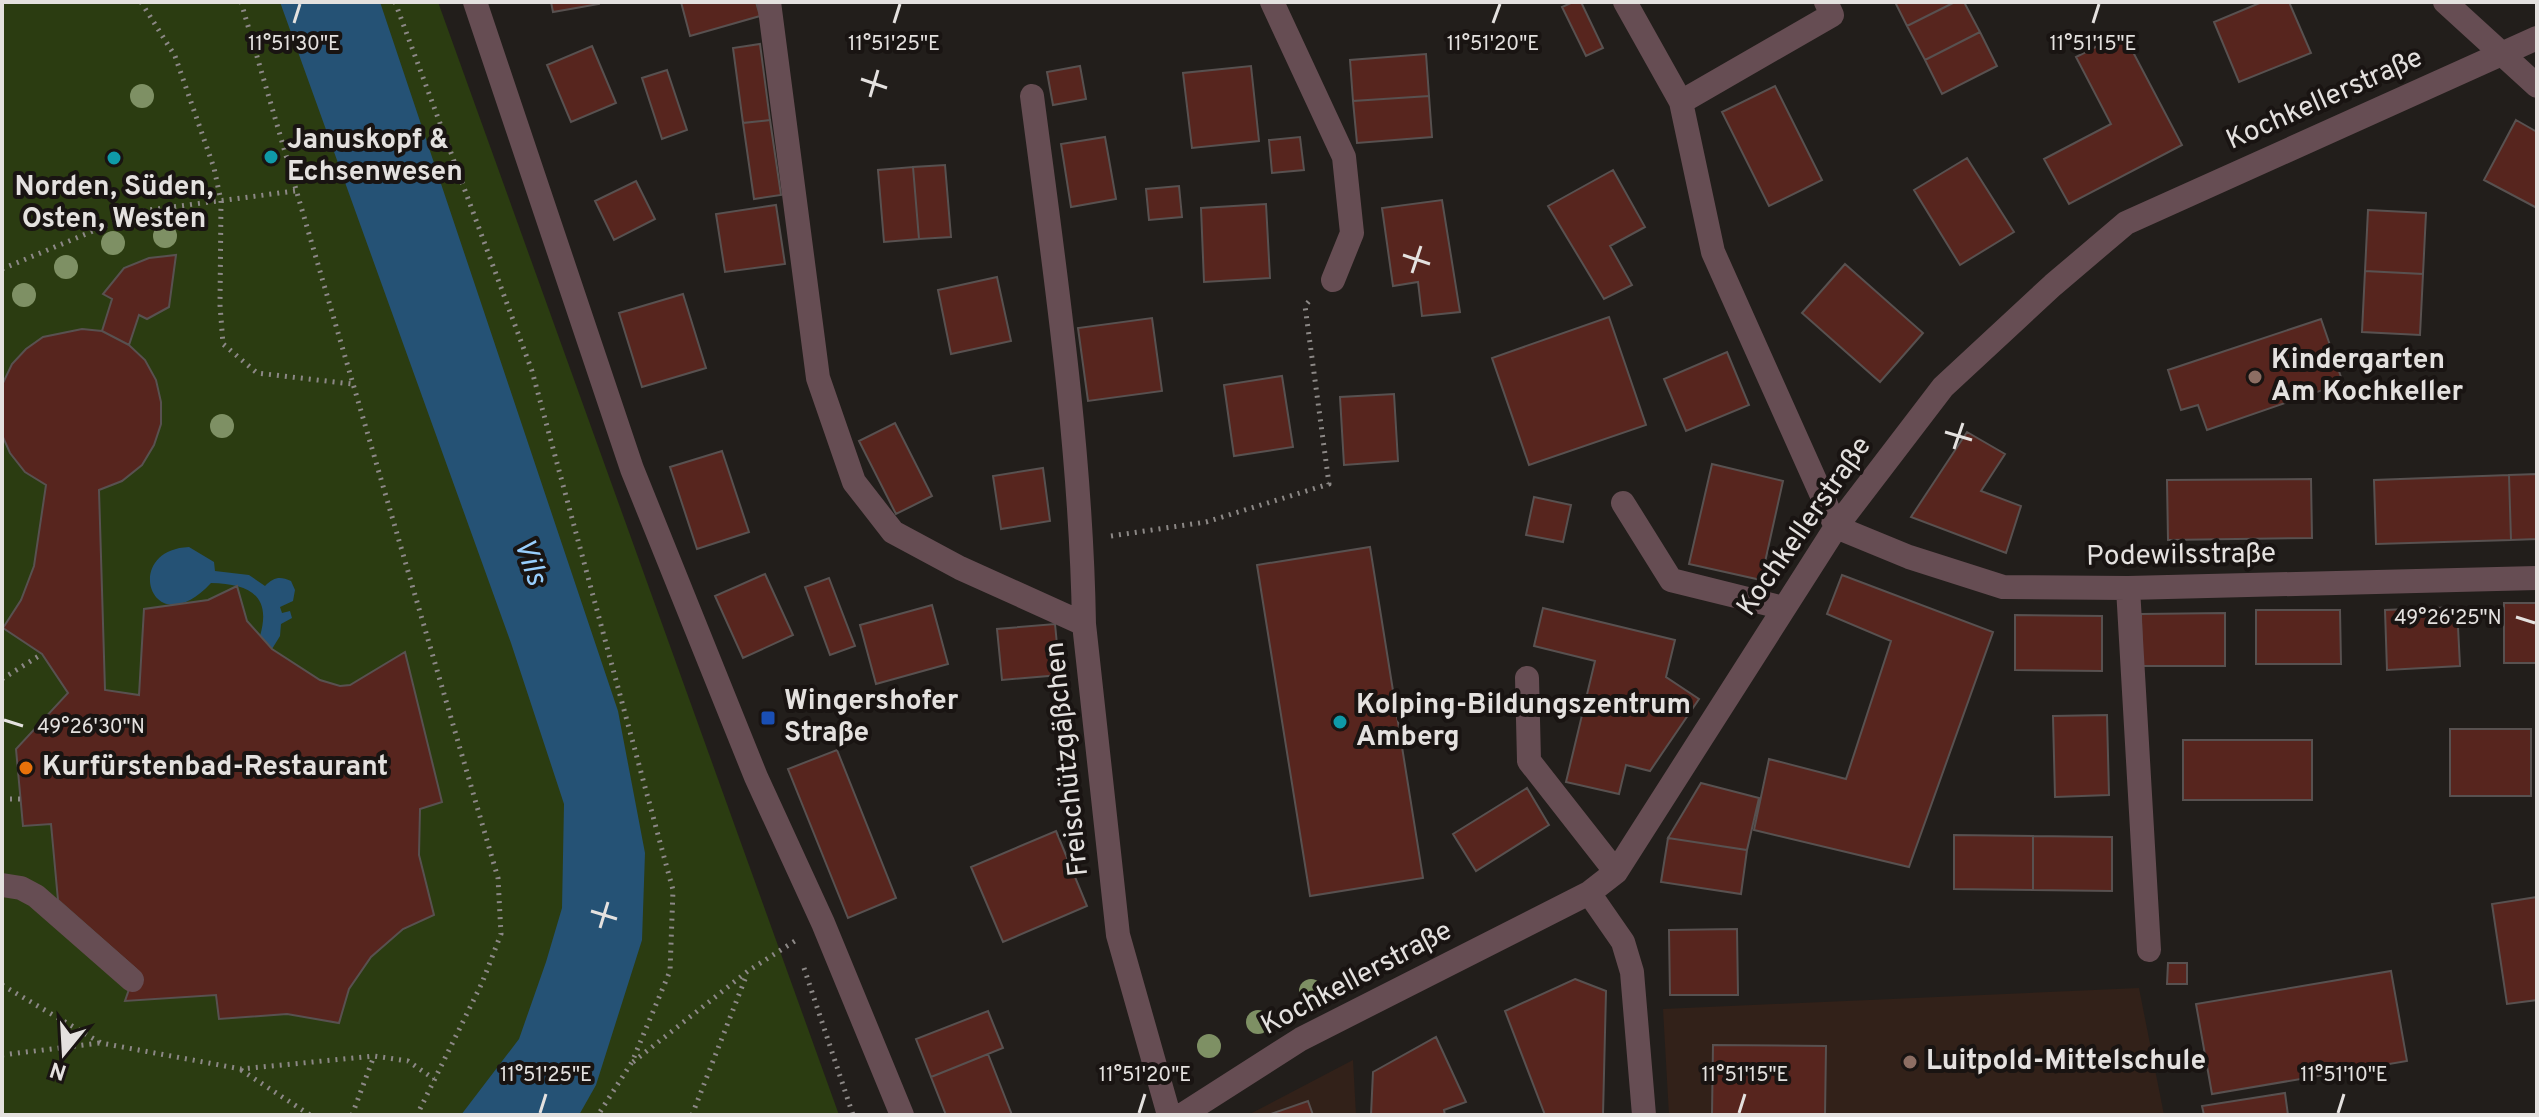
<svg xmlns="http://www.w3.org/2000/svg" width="2539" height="1117" viewBox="0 0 2539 1117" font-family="Overpass,sans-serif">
	<rect width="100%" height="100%" fill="#221e1b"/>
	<path fill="#322119" d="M2139 988 2164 1115H1669L1663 1009Z
		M1353 1060 1356 1115H1248Z"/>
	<path fill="#2b3c11" d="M2 2H438L839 1115H2Z"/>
	<path fill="#255275" d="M280 2H380L618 711 645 853 642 940 596 1085 579 1115H461L519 1039 546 962 562 908 564 804 511 643Z
		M189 547 214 562 215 571 249 575 265 586C274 577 280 576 291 581L295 590 293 601 280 607 282 613 290 611 292 618 281 624 280 636 272 649 260 636C272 595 249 584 211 583 152 647 120 550 189 547Z"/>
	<path fill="#57251e" stroke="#585150" stroke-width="2" d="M551 2H599V4L553 12Z
		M681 2H756L760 16 690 36Z
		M1573 2H1581L1603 48 1586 56 1562 7Z
		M1895 2H1955L1907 26Z
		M1955 2H1964L1980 32 1925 60 1907 26Z
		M2262 2H2289L2311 53 2239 82 2214 22Z
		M1980 32 1997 66 1942 94 1925 60Z
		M2123 33 2182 145 2069 204 2044 159 2111 124 2076 57Z
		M760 44 770 120 743 123 733 48Z
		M592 46 616 103 571 122 547 65Z
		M1426 54 1429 96 1353 101 1350 60Z
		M1080 66 1086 99 1053 105 1047 72Z
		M1251 66 1259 141 1192 148 1183 73Z
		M667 70 687 130 662 139 642 78Z
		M1775 86 1822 180 1769 206 1722 112Z
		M1429 96 1432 137 1357 143 1353 101Z
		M770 120 781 195 754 199 743 123Z
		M2516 120 2537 132V208L2484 180Z
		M1105 137 1116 199 1071 207 1061 144Z
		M1300 137 1304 170 1272 173 1269 140Z
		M1967 158 2014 232 1960 265 1914 190Z
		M945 165 951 237 919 239 913 167Z
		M913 167 919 239 884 242 878 170Z
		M1613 170 1645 227 1610 246 1632 285 1604 299 1548 206Z
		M636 181 655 219 614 240 595 201Z
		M1179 186 1182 217 1149 220 1146 189Z
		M1442 200 1460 312 1422 316 1418 282 1393 286 1382 208Z
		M1266 204 1270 278 1204 282 1201 208Z
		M776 205 785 264 725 272 716 214Z
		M2368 210 2426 213 2423 274 2365 271Z
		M176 255 169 307 147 319 139 315 129 345 102 331 112 299 103 294 124 268 149 258Z
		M1845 264 1923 333 1880 382 1802 313Z
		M2365 271 2423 274 2420 335 2362 332Z
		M997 277 1011 341 951 354 938 290Z
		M683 294 706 368 642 387 619 313Z
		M1609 317 1646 425 1529 465 1492 358Z
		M1152 318 1162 391 1088 401 1078 328Z
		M2321 319 2343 383 2207 430 2198 405 2181 410 2168 370Z
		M82 329 102 331 129 345 145 360 156 380 161 402V424L154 445 142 465 122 481 99 490 105 690 139 695 144 609 208 600 237 586 247 621 272 649 320 680 340 686 350 685 405 652 442 802 420 809 419 855 434 915 403 929 371 957 349 989 339 1023 287 1014 219 1019 216 995 125 1001 136 969 58 900 51 824 23 826 16 749 68 693 42 654 3 628 21 600 34 566 46 485 25 472 10 453 2 435V385L12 364 26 349 43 337Z
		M1727 352 1749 405 1686 431 1664 379Z
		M1282 376 1293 447 1234 456 1224 385Z
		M1394 394 1398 461 1344 465 1340 397Z
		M895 423 932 496 896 514 859 441Z
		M1967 432 2005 454 1981 491 2021 506 2006 553 1911 517Z
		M722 451 749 532 697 549 670 467Z
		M1712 464 1783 481 1761 580 1689 564Z
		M1043 468 1050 521 1001 529 993 476Z
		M2537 474V539L2511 540 2509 475Z
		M2509 475 2511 540 2376 544 2374 480Z
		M2311 479 2312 538 2168 540 2167 480Z
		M1534 497 1571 505 1563 542 1526 535Z
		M1370 547 1423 878 1310 896 1257 565Z
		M765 574 793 635 743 658 715 596Z
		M1842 575 1993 632 1909 867 1754 830 1769 759 1846 779 1891 641 1827 614Z
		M829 578 855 646 830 655 805 587Z
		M2504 603H2537V663H2504Z
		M932 605 948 664 876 684 860 625Z
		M2457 607 2460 666 2387 670 2385 610Z
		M1543 608 1675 640 1666 677 1699 699 1650 771 1626 765 1619 794 1566 782 1595 661 1534 646Z
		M2256 610H2340L2341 664H2256Z
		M2225 613V666H2142L2141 614Z
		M2015 615 2102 616V671L2015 670Z
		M1055 624 1060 675 1002 680 997 629Z
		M2107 715 2109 795 2055 797 2053 716Z
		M2450 729H2531V796H2450Z
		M2183 740H2312V800H2183Z
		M837 750 896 898 848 918 788 769Z
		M1701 783 1759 798 1747 850 1668 838Z
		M1527 788 1549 825 1476 871 1453 834Z
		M1056 831 1087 906 1003 942 971 867Z
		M1954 835 2033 836V890L1954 889Z
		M2033 836 2112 837V891L2033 890Z
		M1668 838 1747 850 1741 894 1661 882Z
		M2537 897V1000L2507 1004 2492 904Z
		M1737 929 1738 995H1670L1669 930Z
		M2168 963H2187V984H2167Z
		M2391 971 2407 1061 2212 1094 2196 1004Z
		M1575 979 1606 991 1603 1115H1545L1505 1011Z
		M988 1011 1003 1048 931 1077 916 1039Z
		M1436 1037 1466 1102 1444 1110 1445 1115H1371L1373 1072Z
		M1713 1045 1826 1046 1825 1115H1712Z
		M988 1054 1012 1115H946L931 1077Z
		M2285 1093 2288 1115H2204L2202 1106Z
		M1308 1101 1313 1115H1268Z"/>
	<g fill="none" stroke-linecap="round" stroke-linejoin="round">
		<path stroke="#8c8886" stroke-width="5" stroke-dasharray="2 6" stroke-linecap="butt" d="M141 2 175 56 214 168 221 201 220 305 223 344 257 373 352 384
			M241 2 498 878 501 934 482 983 417 1115
			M395 2 532 371 673 890 670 971 632 1062 598 1115
			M2 269 141 211 295 191
			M1111 536 1206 522 1329 484 1305 306 1311 299
			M2 679 42 654
			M2 799H20
			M804 968 853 1115
			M2 985 101 1043 241 1069 374 1056 408 1061 434 1079
			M2 1055 100 1043
			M633 1062 748 971 798 939
			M241 1070 310 1115
			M352 1115 374 1056
			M692 1115 747 974"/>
		<path stroke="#664d53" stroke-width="24" d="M475 2 632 469 756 777 823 923 902 1115
			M769 2 818 378 854 482 893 532 960 568 1084 624 1118 935 1169 1115
			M1272 2 1344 157 1352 233 1333 280
			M1625 2 1681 102 1713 252 1836 527
			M2445 2 2537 86
			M1032 96C1055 272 1081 447 1084 624
			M1681 102 1832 15 1826 2
			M1623 503 1671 580 1784 608
			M1836 527 1909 557 2003 587 2128 588 2537 578
			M2128 588 2149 950
			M1527 678 1529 761 1616 872
			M2 885 21 888 36 896 132 980
			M1589 893 1623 942 1632 972 1644 1115
			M1182 1115 1301 1039 1589 893 1616 872 1836 527 1943 387 2053 285 2126 223 2537 38"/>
	</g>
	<g fill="#7e9064">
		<circle cx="142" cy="96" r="12"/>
		<circle cx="165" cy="236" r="12"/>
		<circle cx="113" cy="243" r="12"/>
		<circle cx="66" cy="267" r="12"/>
		<circle cx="24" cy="295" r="12"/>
		<circle cx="222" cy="426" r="12"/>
		<circle cx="1311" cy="991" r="12"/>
		<circle cx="1258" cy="1022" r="12"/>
		<circle cx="1209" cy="1046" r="12"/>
	</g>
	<path fill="none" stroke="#e4e1df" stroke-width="3" d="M294 23 300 4M894 23 900 4M1493 23 1500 4M2093 23 2099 4M861 79 887 88M870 97 878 70M1403 255 1430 264M1412 273 1421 246M1945 432 1972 440M1954 449 1963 423M2516 617 2535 623M4 720 23 726M591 911 617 919M600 928 608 902M540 1113 546 1094M1139 1113 1145 1094M1739 1113 1745 1094M2338 1113 2344 1094"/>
	<g fill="#0f9aa8" stroke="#191412" stroke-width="3">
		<circle cx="271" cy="157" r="8"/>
		<circle cx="114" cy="158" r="8"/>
		<circle cx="1340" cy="722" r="8"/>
	</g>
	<g fill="#8d6e63" stroke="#191412" stroke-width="3">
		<circle cx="2255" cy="377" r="8"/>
		<circle cx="1910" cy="1062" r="8"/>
	</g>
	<rect fill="#1a4fb4" stroke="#191412" stroke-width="3" x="760" y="710" width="16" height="16" rx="4"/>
	<circle fill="#e8710a" stroke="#191412" stroke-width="3" cx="26" cy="768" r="8"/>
	<g text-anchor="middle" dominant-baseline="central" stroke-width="8" stroke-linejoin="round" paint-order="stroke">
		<g font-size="28" fill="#e4e1df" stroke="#191412">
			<text transform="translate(2325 100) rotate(-24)">Kochkellerstraße</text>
			<text transform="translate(1805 527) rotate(-55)">Kochkellerstraße</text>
			<text transform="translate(2181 556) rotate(-1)">Podewilsstraße</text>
			<text transform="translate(1068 759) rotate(-96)">Freischützgäßchen</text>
			<text transform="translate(1357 979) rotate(-28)">Kochkellerstraße</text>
		</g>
		<g font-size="28" font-weight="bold" fill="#e4e1df" stroke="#191412" text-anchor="start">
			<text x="287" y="141">Januskopf &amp;<tspan x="287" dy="32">Echsenwesen</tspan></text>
			<text x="114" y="188" text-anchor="middle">Norden, Süden,<tspan x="114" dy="32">Osten, Westen</tspan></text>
			<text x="2271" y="361">Kindergarten<tspan x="2271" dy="32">Am Kochkeller</tspan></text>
			<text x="784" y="702">Wingershofer<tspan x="784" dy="32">Straße</tspan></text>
			<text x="1356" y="706">Kolping-Bildungszentrum<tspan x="1356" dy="32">Amberg</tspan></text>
			<text x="42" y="768">Kurfürstenbad-Restaurant</text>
			<text x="1926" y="1062">Luitpold-Mittelschule</text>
		</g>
		<g font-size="30" font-style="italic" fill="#99cffd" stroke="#191412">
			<text transform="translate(529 562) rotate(71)">Vils</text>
		</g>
	</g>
	<g font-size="20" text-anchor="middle" fill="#e4e1df" stroke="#191412" stroke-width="8" stroke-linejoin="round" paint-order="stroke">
		<text x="294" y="50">11°51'30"E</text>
		<text x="894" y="50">11°51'25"E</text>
		<text x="1493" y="50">11°51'20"E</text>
		<text x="2093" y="50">11°51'15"E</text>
		<text x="2448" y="624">49°26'25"N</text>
		<text x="91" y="733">49°26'30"N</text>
		<text x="1745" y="1081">11°51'15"E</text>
		<text x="546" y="1081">11°51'25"E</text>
		<text x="1145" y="1081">11°51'20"E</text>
		<text x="2344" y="1081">11°51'10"E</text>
	</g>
	<rect width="2539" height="1117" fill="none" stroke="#e4e1df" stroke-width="8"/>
	<g transform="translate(64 1053) rotate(198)" stroke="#191412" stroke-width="6" paint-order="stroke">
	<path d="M0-6L14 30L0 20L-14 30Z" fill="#e4e1df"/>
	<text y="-12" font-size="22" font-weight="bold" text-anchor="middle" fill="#e4e1df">N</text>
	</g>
</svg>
